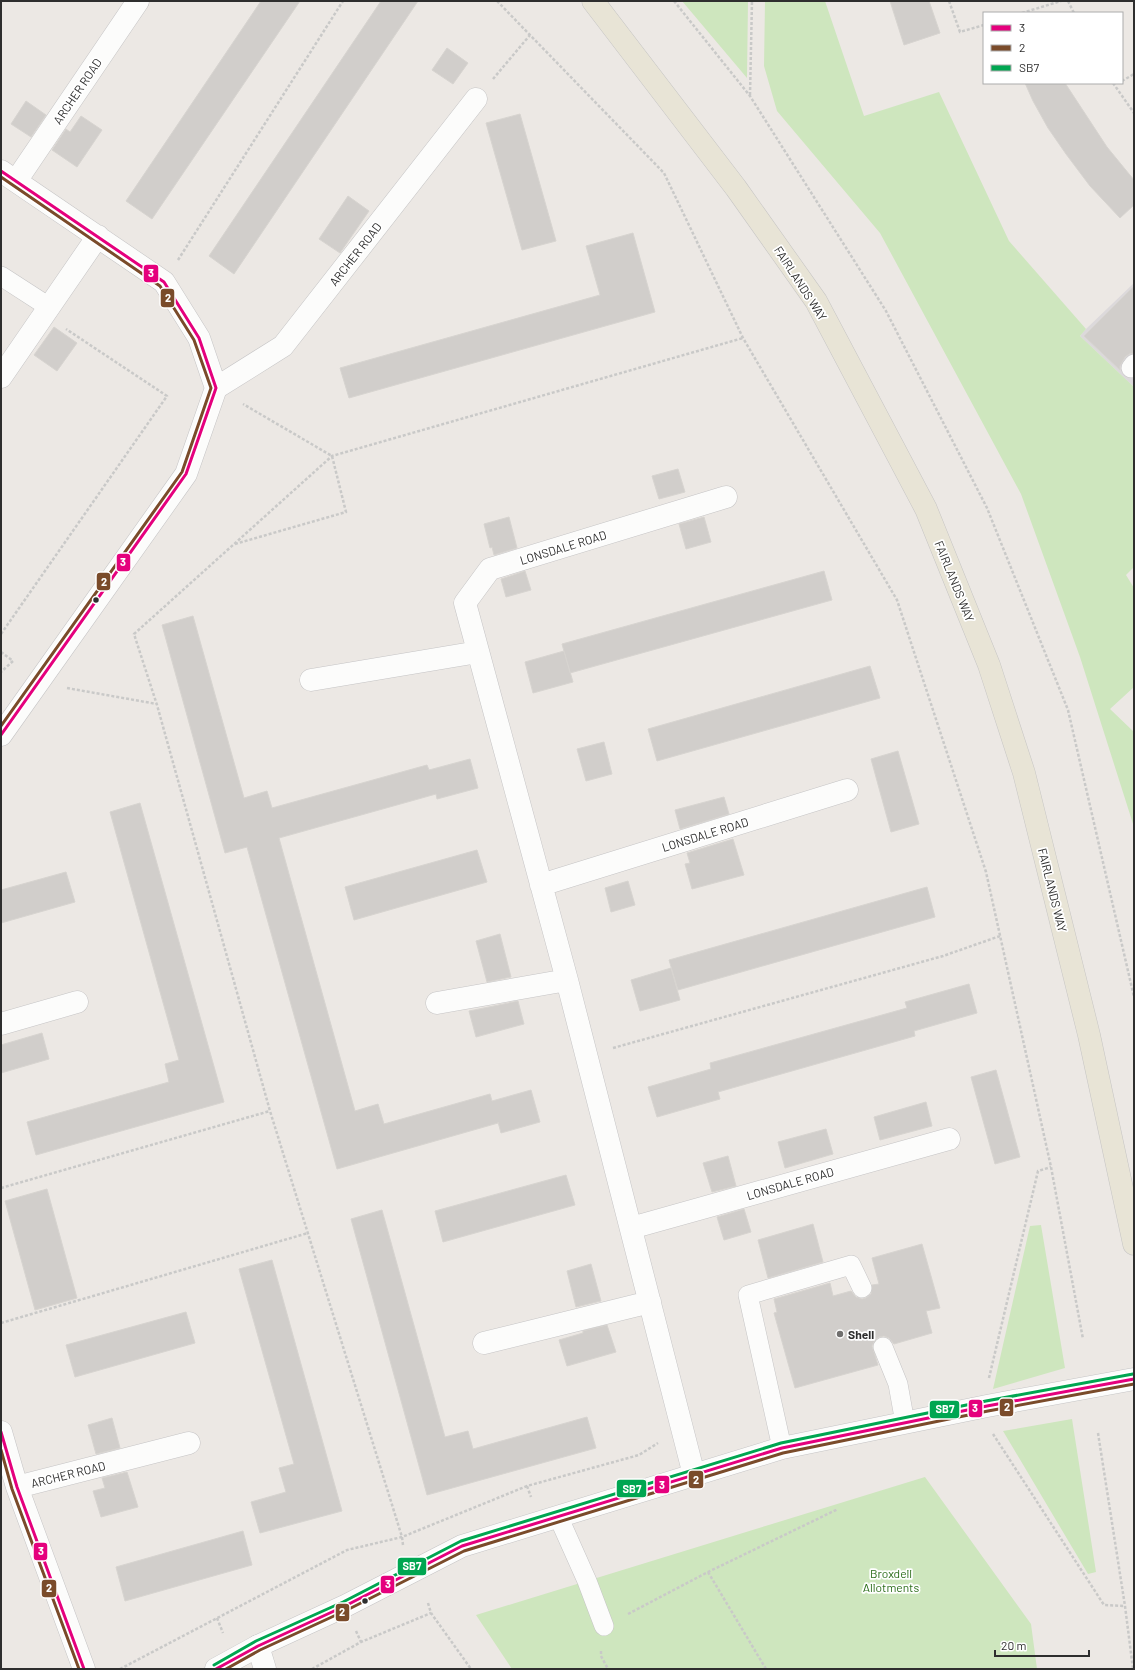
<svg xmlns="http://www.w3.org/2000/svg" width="1135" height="1670" viewBox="0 0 1135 1670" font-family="Barlow,sans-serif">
	<rect width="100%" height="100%" fill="#ece8e4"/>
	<path fill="#dcd9db" d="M1134 283V387L1080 336 1086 329Z"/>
	<path fill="#cee6be" d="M682 1H748L747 78Z
		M765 1H825L864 116 939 92 1009 241 1086 329 1080 336 1134 387V567L1126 575 1134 588V687L1110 709 1134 732V827L1080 657 1021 494 880 233 777 111 764 66Z
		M1041 1225 1065 1368 993 1389 1030 1226Z
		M1072 1419 1096 1572 1088 1574 1003 1431Z
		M925 1477 1031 1624 1037 1669H512L476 1615Z"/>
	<path fill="#d1cecb" stroke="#d7d4d0" d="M261 1H300L152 219 126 201Z
		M381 1H418L234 274 209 256Z
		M890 1H929L940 33 904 45Z
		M447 48 468 63 453 84 432 70Z
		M1025 83H1065L1107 147 1134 180V205L1120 218 1090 186 1066 154 1048 128 1033 101Z
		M26 101 46 115 31 137 11 124Z
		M520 114 556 241 522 250 486 123Z
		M81 116 102 130 77 167 52 150 66 129 70 132Z
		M348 196 369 211 340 253 319 239Z
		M633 233 655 312 349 398 340 368 600 295 586 246Z
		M1134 286V353L1129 354 1125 357 1120 366V370L1084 336Z
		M54 327 77 343 57 371 34 355Z
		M678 469 685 492 659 499 652 476Z
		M509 517 517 548 494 555 492 547 490 548 484 524Z
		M704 517 711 542 686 549 679 524Z
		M525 571 531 590 506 597 501 579Z
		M824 571 832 600 570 673 562 644Z
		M193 616 244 798 267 791 272 808 427 765 429 770 470 759 478 788 437 799 436 794 279 838 355 1111 378 1104 384 1124 490 1094 492 1101 531 1090 540 1122 501 1133 498 1122V1123L337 1169 247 847 225 853 162 625Z
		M564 651 573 682 533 693 525 662Z
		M870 666 880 698 657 761 648 729Z
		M604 742 612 774 586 781 577 749Z
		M898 751 919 824 891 832 871 759Z
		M724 797 729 814 680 829 675 810Z
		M140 803 224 1102 36 1155 27 1122 169 1082 165 1064 179 1060 110 812Z
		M733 839 744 875 692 889 685 864 690 863 687 853Z
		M477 850 487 882 354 920 345 887Z
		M66 872 75 902 1 923V890Z
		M628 881 635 905 611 912 605 888Z
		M927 887 935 917 678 990 669 960Z
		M500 934 511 977 487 982 476 941Z
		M671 968 680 1000 640 1011 631 980Z
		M969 984 977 1013 914 1031 915 1036 718 1092 720 1099 657 1117 648 1087 711 1069 710 1063 907 1008 905 1002Z
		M518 1001 524 1024 476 1037 469 1011Z
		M42 1033 49 1059 1 1073V1045Z
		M996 1070 1020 1157 995 1164 971 1077Z
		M926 1102 932 1126 880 1140 874 1117Z
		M826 1129 833 1154 785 1168 778 1142Z
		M728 1156 736 1186 712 1192 703 1163Z
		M566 1175 575 1205 443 1242 435 1211Z
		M47 1189 77 1298 35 1310 5 1201Z
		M744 1209 751 1232 724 1240 717 1217Z
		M382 1210 445 1437 468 1431 473 1449 587 1417 596 1448 427 1495 351 1219Z
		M813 1224 823 1262 768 1278 758 1240Z
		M922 1244 940 1308 926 1311 932 1333 894 1344 889 1338 884 1336 879 1337 875 1340 872 1346 878 1365 795 1388 774 1313 777 1312 774 1299 830 1283 833 1296 851 1291 856 1297 862 1299 866 1298 871 1294 872 1285 879 1284 872 1258Z
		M272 1260 342 1511 260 1533 251 1502 286 1492 279 1468 294 1464 239 1269Z
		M591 1264 601 1301 576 1307 567 1271Z
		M186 1312 195 1343 75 1377 66 1345Z
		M607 1325 616 1352 567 1366 559 1340 583 1333V1331Z
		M112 1418 120 1448 96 1454 88 1425Z
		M127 1472 138 1507 101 1517 93 1491 105 1488 102 1478Z
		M243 1531 252 1565 125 1601 116 1567Z"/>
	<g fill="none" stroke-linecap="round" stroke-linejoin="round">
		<defs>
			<path id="service" d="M1 276 49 307
				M1131 368 1134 364
				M883 1347 898 1384 905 1423
				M782 1448 748 1295 851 1265 862 1288
				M558 1516 587 1581 604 1626"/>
			<path id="minor" d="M1 171 164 282 199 338 216 388 186 474 1 735
				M16 181 138 1
				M1 377 98 236
				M216 388 283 346 476 99
				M311 680 478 652
				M541 885 847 790
				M437 1003 567 980
				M1 1024 77 1002
				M631 1228 949 1139
				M484 1343 650 1302
				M1 1432 17 1487 84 1669
				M694 1475 567 980 465 603 490 569 726 497
				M17 1487 189 1443
				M258 1646 265 1669"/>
			<path id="tertiary" d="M216 1669 258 1646 345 1606 462 1546 782 1448 987 1406 1134 1379"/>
			<path id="primary" d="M593 1 736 188 816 301 926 509 989 665 1024 773 1089 1035 1134 1244"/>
		</defs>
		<use href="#service" stroke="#c5c4c5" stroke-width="20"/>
		<use href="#minor" stroke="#c5c4c5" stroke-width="23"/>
		<use href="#tertiary" stroke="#c5c4c5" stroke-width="23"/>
		<use href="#primary" stroke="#c6c5c4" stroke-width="23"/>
		<path stroke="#c9c9c8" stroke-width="2.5" stroke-dasharray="3 2" stroke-linecap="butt" d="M497 1 664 173 743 338 897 600 986 872 1051 1167 1083 1339
			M674 1 750 96 886 311 987 508 1068 710 1134 997
			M949 1 960 32 984 25
			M1068 1 1074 13
			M1022 13 1061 1
			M493 79 530 35
			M1122 81 1134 74
			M1113 83 1134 113
			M750 95 752 1
			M178 260 343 1
			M235 544 346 512 332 456 243 404
			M1 634 167 396 66 329
			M1 652 13 661 1 672
			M67 688 157 704
			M613 1048 943 956 1000 936
			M1 1188 270 1111
			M1 1323 308 1233
			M989 1378 1038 1171 1051 1167
			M1098 1433 1125 1606 1133 1669
			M993 1434 1104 1605 1125 1606
			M527 1486 531 1497
			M403 1545 402 1537 270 1111 157 705 134 634 332 456 743 338
			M708 1572 766 1669
			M428 1603 431 1613 471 1669
			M628 1614 708 1572 838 1509
			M217 1618 223 1633
			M356 1631 361 1642
			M601 1651V1656L608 1669
			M120 1669 347 1550 402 1537 527 1486 639 1455 658 1443
			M312 1669 361 1642 431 1613"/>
		<use href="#service" stroke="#fcfcfb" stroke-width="19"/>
		<use href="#minor" stroke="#fcfcfb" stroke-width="22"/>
		<use href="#tertiary" stroke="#fcfcfb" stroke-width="22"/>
		<use href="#primary" stroke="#e8e4d6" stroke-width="22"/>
		<defs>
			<path id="bus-1" d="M1 171 164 282 199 338 216 388 186 474 1 735
				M1 1432 17 1487 84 1669
				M216 1669 258 1646 345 1606 462 1546 782 1448 987 1406 1134 1379"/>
			<path id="bus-2" d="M1 177 160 286 194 340 211 388 182 472 1 726
				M1 1450 12 1489 79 1669
				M226 1669 260 1650 347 1610 464 1551 783 1453 988 1411 1134 1384"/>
			<path id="bus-3" d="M214 1665 256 1641 343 1602 461 1541 781 1443 986 1401 1133 1374"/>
		</defs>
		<use href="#bus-1" stroke="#fff" stroke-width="6"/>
		<use href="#bus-2" stroke="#fff" stroke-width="6"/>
		<use href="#bus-3" stroke="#fff" stroke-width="6"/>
		<use href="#bus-1" stroke="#e5007d" stroke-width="3"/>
		<use href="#bus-2" stroke="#7a4b2a" stroke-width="3"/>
		<use href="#bus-3" stroke="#00a651" stroke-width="3"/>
	</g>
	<g fill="#2e2e2e" stroke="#fff" stroke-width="1.5">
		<circle cx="96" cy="600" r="3.5"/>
		<circle cx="365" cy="1601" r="3.5"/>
	</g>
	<circle fill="#706f6e" stroke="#fff" stroke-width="1.5" cx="840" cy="1334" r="4"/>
	<g text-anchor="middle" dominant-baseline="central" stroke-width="3.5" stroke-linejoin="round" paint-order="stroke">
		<g font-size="12" fill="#2e2e2e" stroke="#fff">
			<text transform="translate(77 91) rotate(-56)">ARCHER ROAD</text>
			<text transform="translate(355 254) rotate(-52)">ARCHER ROAD</text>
			<text transform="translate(801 283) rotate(57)">FAIRLANDS WAY</text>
			<text transform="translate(563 547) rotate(-17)">LONSDALE ROAD</text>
			<text transform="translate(955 581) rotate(68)">FAIRLANDS WAY</text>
			<text transform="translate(705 834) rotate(-17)">LONSDALE ROAD</text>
			<text transform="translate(1053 890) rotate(76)">FAIRLANDS WAY</text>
			<text transform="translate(790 1183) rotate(-16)">LONSDALE ROAD</text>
			<text transform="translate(68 1474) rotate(-14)">ARCHER ROAD</text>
		</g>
		<g font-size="12" font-weight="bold" fill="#2e2e2e" stroke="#fff" text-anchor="start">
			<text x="848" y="1334">Shell</text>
		</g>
		<g font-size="12" fill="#2c6e1b" stroke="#fff">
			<text x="891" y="1573">Broxdell<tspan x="891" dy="14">Allotments</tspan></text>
		</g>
	</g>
	<g stroke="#fff" stroke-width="1.5">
		<rect x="143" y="264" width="16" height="19" rx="4" fill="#e5007d"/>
		<rect x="160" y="288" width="15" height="20" rx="4" fill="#7a4b2a"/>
		<rect x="116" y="553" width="15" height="19" rx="4" fill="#e5007d"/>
		<rect x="96" y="572" width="15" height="19" rx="4" fill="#7a4b2a"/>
		<rect x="999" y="1398" width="15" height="19" rx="4" fill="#7a4b2a"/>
		<rect x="968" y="1399" width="15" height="19" rx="4" fill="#e5007d"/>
		<rect x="929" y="1400" width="31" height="19" rx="4" fill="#00a651"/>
		<rect x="688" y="1470" width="16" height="19" rx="4" fill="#7a4b2a"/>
		<rect x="654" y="1475" width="16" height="19" rx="4" fill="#e5007d"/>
		<rect x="616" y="1479" width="31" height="19" rx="4" fill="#00a651"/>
		<rect x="33" y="1542" width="15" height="19" rx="4" fill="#e5007d"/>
		<rect x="397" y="1557" width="30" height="19" rx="4" fill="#00a651"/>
		<rect x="380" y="1575" width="15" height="19" rx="4" fill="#e5007d"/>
		<rect x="41" y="1579" width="16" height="19" rx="4" fill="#7a4b2a"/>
		<rect x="335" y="1603" width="15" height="19" rx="4" fill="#7a4b2a"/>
	</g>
	<g font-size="11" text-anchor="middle" font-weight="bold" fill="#fff">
		<text x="151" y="277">3</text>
		<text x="168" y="302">2</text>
		<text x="123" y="566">3</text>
		<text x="104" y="586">2</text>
		<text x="1007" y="1411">2</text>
		<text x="975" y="1412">3</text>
		<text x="945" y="1413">SB7</text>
		<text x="696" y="1484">2</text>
		<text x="662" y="1489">3</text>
		<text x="632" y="1493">SB7</text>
		<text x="41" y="1555">3</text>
		<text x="412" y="1570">SB7</text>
		<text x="388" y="1588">3</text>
		<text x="49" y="1592">2</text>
		<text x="342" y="1616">2</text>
	</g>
	<rect width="1135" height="1670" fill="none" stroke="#2e2e2e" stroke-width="4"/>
	<rect x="983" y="12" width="140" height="72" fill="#ffffff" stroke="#ababab"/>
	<rect x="991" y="25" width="20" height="6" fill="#e5007d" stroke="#ababab"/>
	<text x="1019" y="32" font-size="12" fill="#2e2e2e">3</text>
	<rect x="991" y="45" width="20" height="6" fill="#7a4b2a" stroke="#ababab"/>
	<text x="1019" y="52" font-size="12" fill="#2e2e2e">2</text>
	<rect x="991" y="65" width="20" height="6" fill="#00a651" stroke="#ababab"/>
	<text x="1019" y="72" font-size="12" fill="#2e2e2e">SB7</text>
	<path d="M995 1650v6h94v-6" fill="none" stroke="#2e2e2e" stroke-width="2"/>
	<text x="1001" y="1650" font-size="12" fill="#2e2e2e" stroke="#ffffff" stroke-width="3" paint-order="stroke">20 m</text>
</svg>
